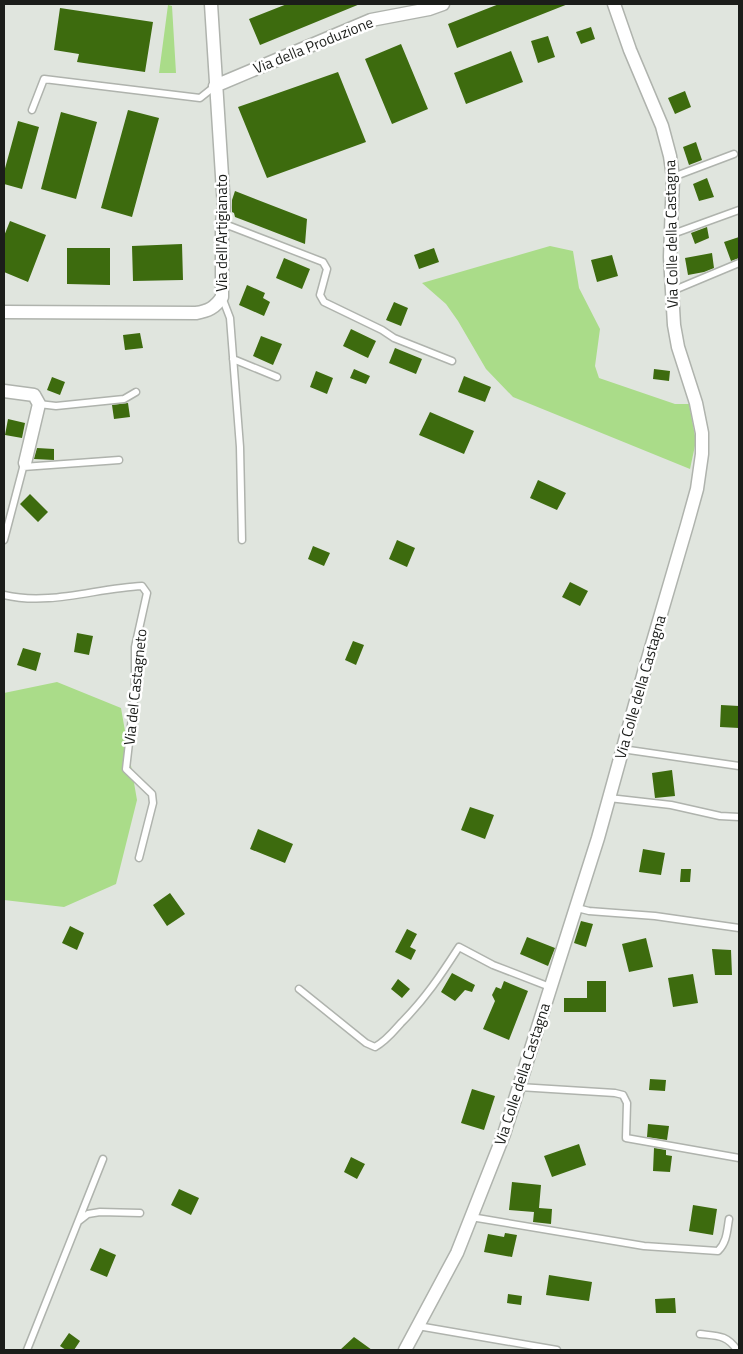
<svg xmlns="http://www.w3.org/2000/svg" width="743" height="1354" viewBox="0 0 743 1354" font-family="'Titillium Web',sans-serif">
	<rect width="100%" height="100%" fill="#e0e5de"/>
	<path fill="#aadc89" d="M168 5 172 6 176 73H159Z
		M550 246 573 251 579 288 600 329 595 366 599 378 675 404H689L696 441 690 469 513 397 486 369 458 321 446 304 422 283Z
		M57 682 121 708 137 800 116 884 64 907 4 900V693Z"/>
	<path fill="#3d6b0e" d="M287 4H360L260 45 249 19Z
		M499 4H568L457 48 448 24Z
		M60 8 153 22 145 72 77 62 79 54 54 50Z
		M591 27 595 39 581 44 576 32Z
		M548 36 555 57 538 63 531 41Z
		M401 44 428 109 392 124 365 59Z
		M511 51 523 82 466 104 454 73Z
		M338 72 366 142 267 178 238 107Z
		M685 91 691 107 675 114 668 98Z
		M128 110 159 118 132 217 101 208Z
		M61 112 97 122 76 199 41 189Z
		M18 121 39 127 22 189 4 184V172Z
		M696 142 702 160 689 165 683 147Z
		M707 178 714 197 699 201 693 184Z
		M235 191 307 219 305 244 235 217 234 213 232 212V200Z
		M10 221 46 235 28 282 4 272V236Z
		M707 227 709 238 695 244 691 233Z
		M739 237V258L731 261 724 242Z
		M182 244 183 280 133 281 132 246Z
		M67 248H110V285L67 284Z
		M434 248 439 262 419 269 414 255Z
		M712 253 714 268 704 272 688 275 685 258Z
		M612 255 618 276 597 282 591 260Z
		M284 258 310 269 302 289 276 278Z
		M247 285 265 293 263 298 270 302 264 316 239 305Z
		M394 302 408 308 401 326 386 320Z
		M351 329 376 341 368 358 343 346Z
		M140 333 143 348 125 350 123 335Z
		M261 336 282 344 273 365 253 356Z
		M395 348 422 359 416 374 389 363Z
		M354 369 370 376 366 384 350 378Z
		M654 369 670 371 669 381 653 379Z
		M316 371 333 378 327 394 310 387Z
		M464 376 491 387 485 402 458 392Z
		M52 377 65 382 60 395 47 390Z
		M128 403 130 417 114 419 112 405Z
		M430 412 474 431 464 454 419 435Z
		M8 419 25 423 22 438 5 435Z
		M37 448 54 449V460L34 459Z
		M538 480 566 493 557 510 530 498Z
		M30 494 48 512 38 522 20 504Z
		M397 540 415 548 407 567 389 559Z
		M313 546 330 553 324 566 308 559Z
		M570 582 588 591 580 606 562 597Z
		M77 633 93 636 89 655 74 652Z
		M353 641 364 645 356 665 345 660Z
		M23 648 41 653 36 671 17 665Z
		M721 705 739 706V728L720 727Z
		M672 770 675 796 655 798 652 773Z
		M470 807 494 815 485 839 461 830Z
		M258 829 293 844 285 863 250 849Z
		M643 849 665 853 661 875 639 872Z
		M681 869H691L690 882H680Z
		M170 893 185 914 167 926 153 905Z
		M581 921 593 924 586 947 574 943Z
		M70 926 84 933 77 950 62 943Z
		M407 929 417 934 410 947 416 950 411 960 395 952Z
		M527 937 555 948 548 966 520 954Z
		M646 938 653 967 629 972 622 944Z
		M712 949 731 950 732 975H715Z
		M452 973 475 985 472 992 465 990 455 1001 441 992Z
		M693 974 698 1003 673 1007 668 978Z
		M398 979 410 989 402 998 391 989Z
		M504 981 528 991 509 1040 483 1029 495 1001 492 995 496 987 501 989Z
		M587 981H606V1012H564V998H587Z
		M650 1079 666 1080 665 1091 649 1090Z
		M472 1089 495 1096 484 1130 461 1123Z
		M648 1124 669 1126 667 1140 647 1137Z
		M579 1144 586 1165 552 1177 544 1156Z
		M654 1148 666 1150V1155L672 1156 670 1172 653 1171Z
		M351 1157 365 1164 357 1179 344 1172Z
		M512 1182 541 1185 539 1208 552 1209 551 1224 533 1222 534 1212 509 1210Z
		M179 1189 199 1198 191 1215 171 1205Z
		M693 1205 717 1209 713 1235 689 1231Z
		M505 1233 517 1235 512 1257 484 1252 488 1234 504 1237Z
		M100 1248 116 1255 107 1277 90 1270Z
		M549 1275 592 1282 589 1301 546 1295Z
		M508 1294 522 1296 521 1305 507 1303Z
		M675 1298 676 1313H656L655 1299Z
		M69 1333 80 1341 74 1350H66L60 1346Z
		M354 1337 372 1350H340Z"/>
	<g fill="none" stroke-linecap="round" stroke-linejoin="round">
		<defs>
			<path id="service" d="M32 110 44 79 200 98 215 86
				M673 177 734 154
				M222 223 323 262 327 269 320 295 324 302 382 330 394 338 452 361
				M670 235 739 210
				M672 291 739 263
				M222 297 230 318 240 447 242 540
				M233 359 277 377
				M39 404 56 406 124 399 136 392
				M23 467 119 460
				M4 540 24 464
				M4 595C50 606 96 588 142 586L147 593 135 647V691L126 769 152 794 153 803 139 858
				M622 749 739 766
				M609 798 671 805 720 816 739 817
				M577 908 589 911 655 916 739 928
				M299 989 366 1043 375 1047C386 1041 393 1032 401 1023 425 999 441 975 459 947L493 965 550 987
				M519 1087 615 1093 623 1095 627 1103 626 1138 739 1158
				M471 1217 644 1246 718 1251C727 1242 727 1231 729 1219
				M79 1221 88 1214 100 1212 140 1213
				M418 1326 557 1350
				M700 1334C718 1336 727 1335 737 1350
				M27 1350 103 1159"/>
			<path id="minor" d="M215 86 371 20 429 9 443 4
				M4 312 196 313C208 311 215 308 222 297V223L224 207 211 4
				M4 391 34 395 39 404 25 463
				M405 1350 457 1253 504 1134 598 838 644 672 687 525 697 489 702 454V433L696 403 678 347 674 325 670 257 673 177 670 156 662 126 630 50 614 4"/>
		</defs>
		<use href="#service" stroke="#afb3ad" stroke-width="9"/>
		<use href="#minor" stroke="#afb3ad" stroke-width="15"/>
		<use href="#service" stroke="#fff" stroke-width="6"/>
		<use href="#minor" stroke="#fff" stroke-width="12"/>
	</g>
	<g text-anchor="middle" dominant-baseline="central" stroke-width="5" stroke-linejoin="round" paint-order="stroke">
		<g font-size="15" fill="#1b1d1a" stroke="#fff">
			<text transform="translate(313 45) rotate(-22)">Via della Produzione</text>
			<text transform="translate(221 233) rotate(-90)">Via dell'Artigianato</text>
			<text transform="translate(671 234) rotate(-91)">Via Colle della Castagna</text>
			<text transform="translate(135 687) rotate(-84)">Via del Castagneto</text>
			<text transform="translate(640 687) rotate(-74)">Via Colle della Castagna</text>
			<text transform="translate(522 1074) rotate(-72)">Via Colle della Castagna</text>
		</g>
	</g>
	<rect width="743" height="1354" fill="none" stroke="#1b1d1a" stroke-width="10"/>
</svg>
